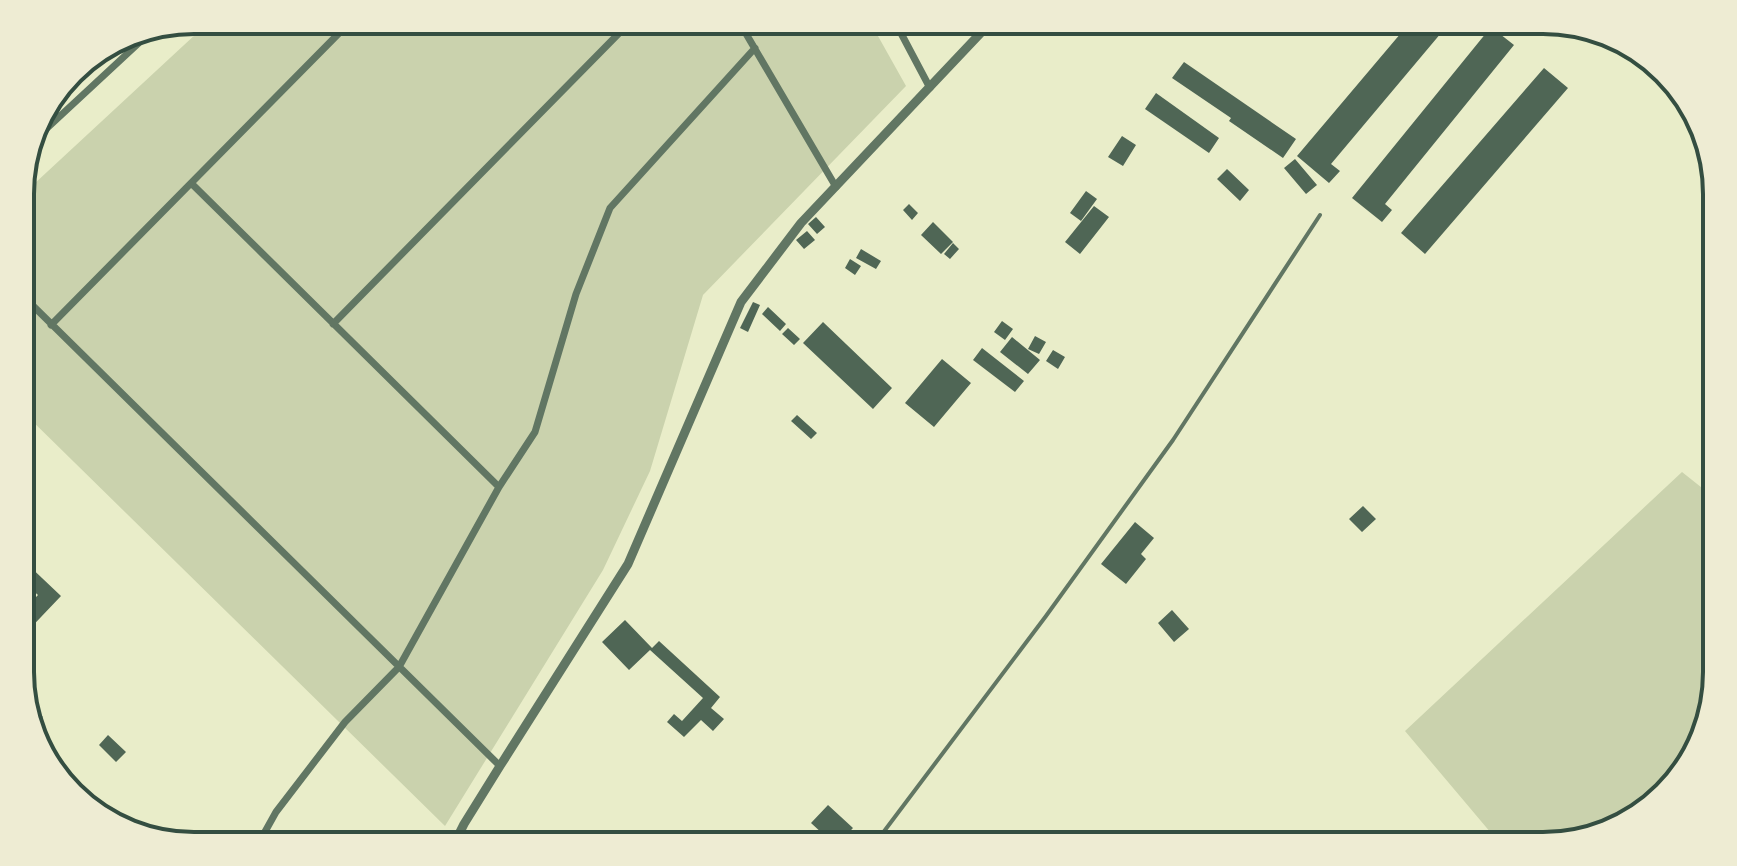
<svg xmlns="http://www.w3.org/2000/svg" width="1737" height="866" viewBox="0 0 1737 866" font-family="Jost,sans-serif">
	<rect width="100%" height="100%" fill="#e9edc9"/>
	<path fill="#cad2ad" d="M211 20H869L906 86 703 295 650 471 603 570 445 826 21 410 20 197Z
		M1682 472 1716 499 1717 673 1699 749 1640 816 1554 846H1502L1405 731Z"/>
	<path fill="#4f6655" d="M1412 20H1452L1331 164 1340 171 1329 183 1297 156Z
		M1491 27 1514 45 1385 204 1392 210 1382 222 1352 198Z
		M1184 62 1296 139 1283 158 1229 121 1231 118 1172 78Z
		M1544 68 1568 88 1425 254 1401 233Z
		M1156 93 1219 138 1209 153 1145 109Z
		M1122 136 1136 145 1123 166 1108 157Z
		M1295 159 1317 185 1306 194 1284 168Z
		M1227 169 1249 190 1240 201 1217 179Z
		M1086 191 1097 199 1081 221 1070 213Z
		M909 204 918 213 912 220 903 210Z
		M1094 206 1109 217 1080 254 1065 242Z
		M816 217 825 227 817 234 808 224Z
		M933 222 953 242 941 254 921 235Z
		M807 231 815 240 804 249 796 240Z
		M953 243 959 249 950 259 944 254Z
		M861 249 881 261 876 269 856 258Z
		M850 259 861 266 855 275 845 268Z
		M753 302 760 305 748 332 740 328Z
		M768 307 786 324 780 331 762 314Z
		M1002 321 1013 329 1005 340 994 332Z
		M823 322 892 388 873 409 803 343Z
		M788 328 800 339 794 345 782 334Z
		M1035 336 1046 342 1039 354 1028 349Z
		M1012 337 1040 360 1028 374 1000 352Z
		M982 348 1024 381 1015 392 973 360Z
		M1053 350 1065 357 1058 369 1046 361Z
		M942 359 971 383 934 427 905 403Z
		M797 415 817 433 811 439 791 421Z
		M1363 506 1376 519 1362 532 1349 519Z
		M1135 522 1154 538 1141 554 1146 559 1126 584 1101 564Z
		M23 560 61 596 21 638V608L23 610 38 595 21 580V562Z
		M1172 610 1189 629 1174 642 1158 623Z
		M625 620 652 648 659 641 720 697 711 708 724 719 713 731 701 720 684 737 667 722 674 714 682 721 703 698 650 650 629 670 602 642Z
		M22 697 43 717 34 726Z
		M108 735 126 752 116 762 99 745Z
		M828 805 853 828 836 846 811 823Z"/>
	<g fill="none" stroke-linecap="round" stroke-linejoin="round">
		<path stroke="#617663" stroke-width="4" d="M873 846 1046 616 1173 440 1320 215"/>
		<path stroke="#617663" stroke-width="7" d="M738 20 836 187
			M894 20 930 88
			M31 143 156 27
			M192 184 499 487
			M21 294 500 766
			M333 324 632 20
			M51 325 352 20
			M257 846 276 812 345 722 399 667 499 487 535 432 576 294 610 208 755 48"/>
		<path stroke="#617663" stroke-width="9" d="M453 846 464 824 500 766 628 564 741 302 801 223 993 20"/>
	</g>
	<path d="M0 0H1737V866H0ZM194 34H1543A160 160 0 0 1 1703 194V672A160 160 0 0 1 1543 832H194A160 160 0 0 1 34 672V194A160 160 0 0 1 194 34Z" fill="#eeecd3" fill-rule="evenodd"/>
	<path fill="none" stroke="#344e41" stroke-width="4" d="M194 34H1543A160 160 0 0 1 1703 194V672A160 160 0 0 1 1543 832H194A160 160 0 0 1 34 672V194A160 160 0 0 1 194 34Z"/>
</svg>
